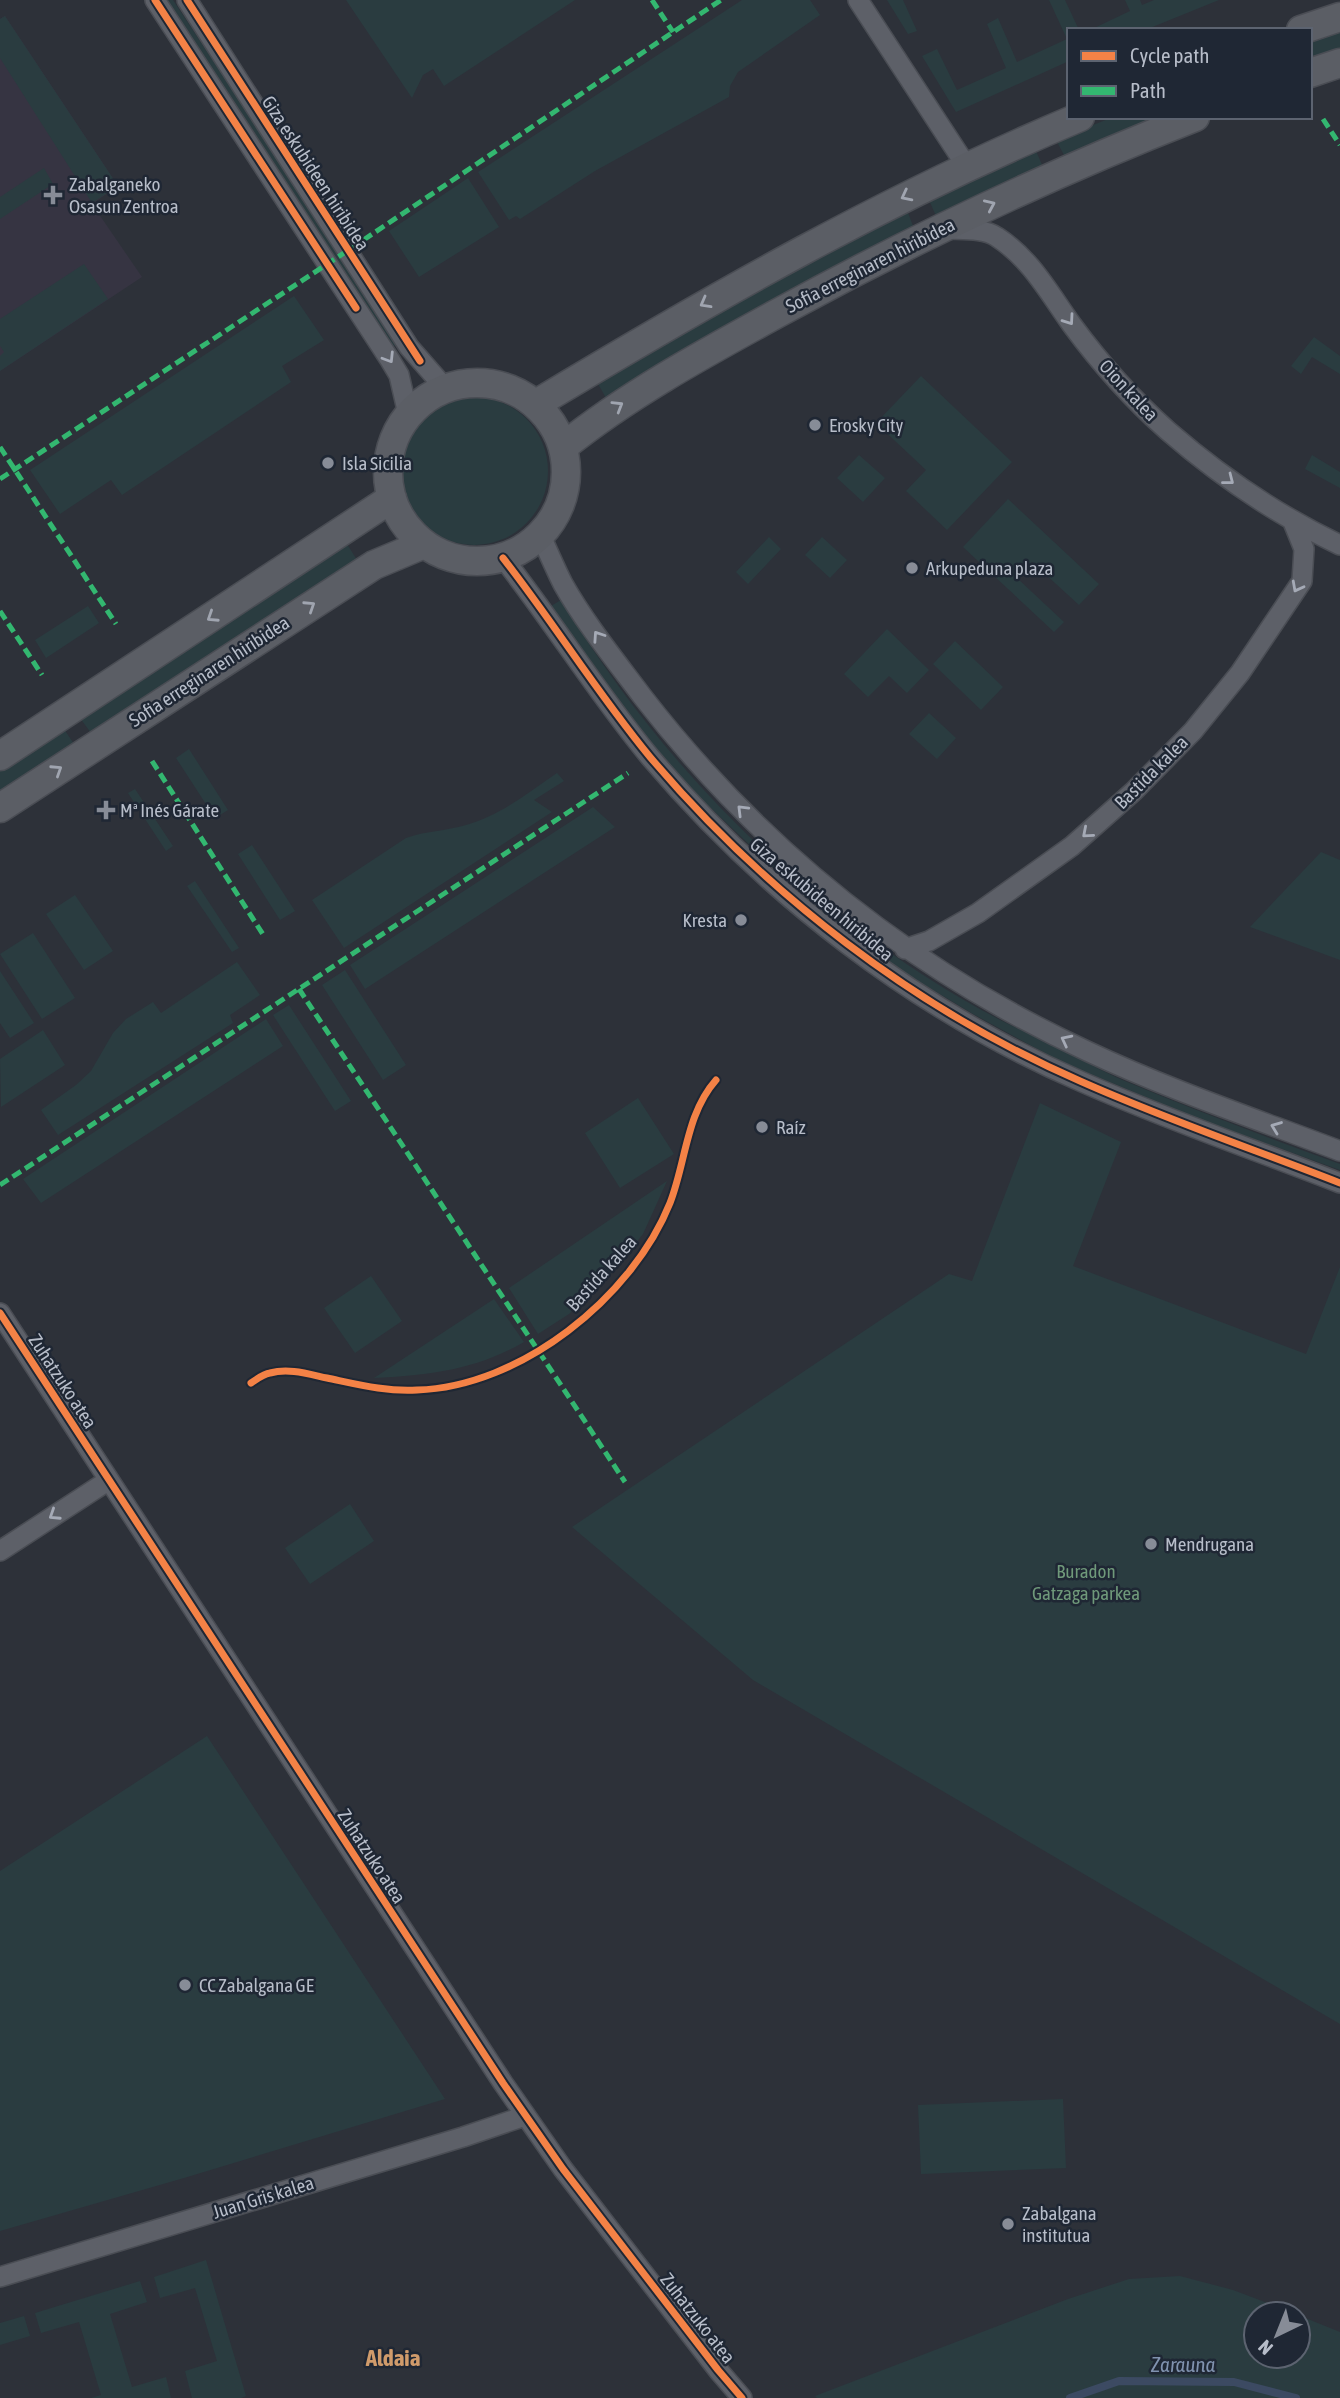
<svg xmlns="http://www.w3.org/2000/svg" width="1340" height="2398" viewBox="0 0 1340 2398" font-family="'Asap Condensed',sans-serif">
	<rect width="100%" height="100%" fill="#2d3139"/>
	<path fill="#363442" d="M5 16 118 186 92 204 142 277 0 371V19Z"/>
	<path fill="#2a3c40" d="M161 0H173L399 342 392 348Z
		M346 0H575L444 86 433 69 423 75 412 98Z
		M742 0H810L820 15 738 72 730 86 729 97 595 171 520 219 516 216 509 220 478 172Z
		M887 0H903L917 31 908 34Z
		M1049 0H1065L1079 30H1069V61L956 112 922 56 937 49 957 90 1006 68 987 24 998 18 1017 62 1067 39Z
		M1125 0H1140L1142 5 1154 0H1219L1145 30H1090L1130 11Z
		M5 16 118 186 92 203 0 58V19Z
		M1340 32V49L1311 58 1310 42Z
		M1113 117H1163L1065 157 1056 140Z
		M1036 151 1043 167 936 216 929 200Z
		M44 168 53 184 0 219V197Z
		M468 178 499 227 419 277 389 231Z
		M907 210 913 226 745 316 606 398 597 382 739 299Z
		M84 264 108 299 0 371V356L4 352 0 346V319Z
		M294 296 324 340 282 366 291 382 122 495 111 480 60 514 30 470Z
		M1314 337 1340 356V374L1312 357 1301 374 1291 366Z
		M921 376 1012 462 947 530 906 491 926 470 876 423Z
		M400 471a74 74 0 1 1 148 0a74 74 0 1 1-148 0Z
		M859 455 885 478 863 502 837 478Z
		M1312 455 1340 472V488L1305 469Z
		M1008 499 1099 584 1079 605 1032 562 1017 578 1064 622 1054 632 963 547Z
		M769 537 781 549 748 584 736 572Z
		M822 537 847 560 830 578 805 555Z
		M347 544 357 560 91 733 80 718Z
		M561 600C664 769 804 909 976 1007 999 1020 1023 1031 1047 1042 1077 1057 1106 1074 1137 1086 1204 1114 1272 1139 1340 1164V1170L1201 1120 1059 1061 973 1014 908 975 806 899 670 769 585 662 551 606Z
		M88 606 99 623 46 658 35 640Z
		M887 629 929 670 907 693 889 676 868 697 844 674Z
		M955 641 1003 687 981 710 933 664Z
		M929 713 956 738 937 759 909 734Z
		M64 729 74 744 0 793V771Z
		M189 749 228 810 215 818 176 758Z
		M557 773 564 781 534 800 552 812 344 948 312 900 406 838C425 831 446 831 466 825 500 816 529 792 557 773Z
		M135 789 173 846 166 851 128 793Z
		M593 807 615 827 365 989 350 965Z
		M252 845 295 911 280 920 238 854Z
		M1321 852 1340 860V960L1250 927Z
		M195 881 239 948 232 952 187 886Z
		M75 895 113 951 84 970 46 914Z
		M33 933 75 998 42 1019 0 954Z
		M237 962 260 995 230 1015 233 1023 58 1135 41 1110 76 1085 91 1071 113 1033 126 1019 153 1002 161 1013Z
		M345 970 406 1065 383 1080 322 985Z
		M0 971 34 1023 10 1038 0 1023Z
		M289 1005 351 1101 335 1111 273 1015Z
		M266 1019 283 1046 41 1203 23 1179Z
		M43 1030 65 1065 1 1107 0 1059Z
		M638 1098 674 1154 620 1188 585 1133Z
		M1040 1103 1121 1142 1073 1266 1306 1354 1340 1267V2024L753 1680 572 1527 949 1274 972 1281Z
		M667 1181 643 1234 614 1270 569 1314 538 1334 509 1288Z
		M371 1276 402 1321 355 1353 324 1308Z
		M494 1299 524 1342C475 1370 430 1375 374 1378Z
		M350 1504 374 1541 310 1584 285 1548Z
		M207 1736 445 2099 184 2178 0 2231V1871Z
		M1063 2099 1066 2168 921 2174 918 2105Z
		M206 2260 246 2396 241 2398H192L185 2371 217 2361 195 2288 160 2298 154 2277Z
		M1180 2276 1233 2290 1296 2314H1256V2356H1298V2315L1340 2332V2398H817L815 2396 1068 2299 1129 2279Z
		M140 2281 147 2302 110 2314 132 2387 166 2377 171 2398H91L101 2395 79 2322 41 2333 35 2313Z
		M24 2316 30 2336 0 2345V2323Z"/>
	<g fill="none" stroke-linecap="round" stroke-linejoin="round">
		<path stroke="#3c4a62" stroke-width="8" d="M1070 2398 1119 2381 1234 2382 1296 2398"/>
		<defs>
			<path id="minor" d="M155 0 390 360 399 375 408 414
				M187 0 409 347 445 388
				M858 0 967 167
				M945 229C961 230 984 228 997 237 1031 259 1049 293 1072 325 1100 363 1133 400 1168 431 1221 477 1277 515 1340 545
				M541 536C548 552 555 568 563 584 585 623 615 660 642 696 762 851 912 970 1089 1052 1170 1090 1256 1119 1340 1151
				M503 558C554 623 597 693 650 757 766 894 915 1009 1080 1081 1165 1119 1253 1149 1340 1183
				M905 949 929 941 978 913 1072 846 1134 791 1193 731 1240 673 1302 581 1304 549 1293 522
				M0 1313 503 2083 563 2169 718 2370 742 2398
				M0 1551 109 1480
				M0 2277 463 2137 525 2116"/>
			<path id="secondary" d="M1301 30 1340 17
				M1310 73 1340 63
				M388 472a89 89 0 1 1 178 0a89 89 0 1 1-178 0Z
				M536 404C712 298 889 197 1080 117
				M563 447C629 394 705 353 778 313 913 239 1052 173 1195 117
				M0 756 392 498
				M0 808 374 565 424 544"/>
		</defs>
		<use href="#minor" stroke="#4a4d54" stroke-width="22"/>
		<use href="#secondary" stroke="#4a4d54" stroke-width="31"/>
		<use href="#minor" stroke="#5d6068" stroke-width="19"/>
		<use href="#secondary" stroke="#5b5e65" stroke-width="28"/>
		<path stroke="#33b770" stroke-width="5" stroke-dasharray="10 5" stroke-linecap="butt" d="M652 0 673 32
			M1323 119 1340 145
			M0 447 116 624
			M0 479 347 251 721 0
			M0 611 42 675
			M152 761 264 936
			M299 989 625 1482
			M0 1185 628 773"/>
		<defs>
			<path id="cycleway" d="M155 0 356 308
				M187 0 420 361
				M503 558C554 623 597 693 650 757 766 894 915 1009 1080 1081 1165 1119 1253 1149 1340 1183
				M0 1313 503 2083 563 2169 718 2370 742 2398
				M251 1383C257 1379 263 1374 270 1373 289 1368 308 1374 327 1378 356 1384 387 1392 417 1390 520 1387 632 1298 670 1203 686 1162 686 1114 716 1080"/>
		</defs>
		<use href="#cycleway" stroke="#1f2734" stroke-width="11"/>
		<use href="#cycleway" stroke="#f48246" stroke-width="7"/>
	</g>
	<defs><path id="oneway-chevron" d="M-2-3.5L2.5 0L-2 3.5" fill="none" stroke-width="1.6" stroke-linecap="round" stroke-linejoin="round" transform="scale(1.75)"/></defs>
	<g stroke="#a0a5b0">
		<use href="#oneway-chevron" transform="translate(906 196) rotate(153)"/>
		<use href="#oneway-chevron" transform="translate(990 205) rotate(-24)"/>
		<use href="#oneway-chevron" transform="translate(705 303) rotate(151)"/>
		<use href="#oneway-chevron" transform="translate(618 406) rotate(-31)"/>
		<use href="#oneway-chevron" transform="translate(310 606) rotate(-33)"/>
		<use href="#oneway-chevron" transform="translate(212 617) rotate(147)"/>
		<use href="#oneway-chevron" transform="translate(57 770) rotate(-33)"/>
	</g>
	<g stroke="#a5aab6">
		<use href="#oneway-chevron" transform="translate(1069 320) rotate(55)"/>
		<use href="#oneway-chevron" transform="translate(389 358) rotate(58)"/>
		<use href="#oneway-chevron" transform="translate(1229 480) rotate(38)"/>
		<use href="#oneway-chevron" transform="translate(1297 587) rotate(118)"/>
		<use href="#oneway-chevron" transform="translate(598 636) rotate(-124)"/>
		<use href="#oneway-chevron" transform="translate(742 810) rotate(-135)"/>
		<use href="#oneway-chevron" transform="translate(1087 833) rotate(139)"/>
		<use href="#oneway-chevron" transform="translate(1066 1040) rotate(-153)"/>
		<use href="#oneway-chevron" transform="translate(1276 1127) rotate(-159)"/>
		<use href="#oneway-chevron" transform="translate(54 1515) rotate(147)"/>
	</g>
	<g fill="#878c97" stroke="#1f2734" stroke-width="2.5">
		<path d="M49.5 184.5h7v7h7v7h-7v7h-7v-7h-7v-7h7z"/>
		<circle cx="815" cy="425" r="7"/>
		<circle cx="328" cy="463" r="7"/>
		<circle cx="912" cy="568" r="7"/>
		<path d="M102.5 799.5h7v7h7v7h-7v7h-7v-7h-7v-7h7z"/>
		<circle cx="741" cy="920" r="7"/>
		<circle cx="762" cy="1127" r="7"/>
		<circle cx="1151" cy="1544" r="7"/>
		<circle cx="185" cy="1985" r="7"/>
		<circle cx="1008" cy="2224" r="7"/>
	</g>
	<g text-anchor="middle" dominant-baseline="central" stroke-width="5" stroke-linejoin="round" paint-order="stroke">
		<g font-size="19" fill="#b7bdc9" stroke="#1f2734">
			<text transform="translate(316 173) rotate(57)">Giza eskubideen hiribidea</text>
			<text transform="translate(870 265) rotate(-27)">Sofia erreginaren hiribidea</text>
			<text transform="translate(1129 390) rotate(47)">Oion kalea</text>
			<text transform="translate(209 671) rotate(-33)">Sofia erreginaren hiribidea</text>
			<text transform="translate(1151 772) rotate(-45)">Bastida kalea</text>
			<text transform="translate(822 899) rotate(40)">Giza eskubideen hiribidea</text>
			<text transform="translate(601 1273) rotate(-48)">Bastida kalea</text>
			<text transform="translate(63 1381) rotate(57)">Zuhatzuko atea</text>
			<text transform="translate(372 1856) rotate(57)">Zuhatzuko atea</text>
			<text transform="translate(263 2197) rotate(-17)">Juan Gris kalea</text>
			<text transform="translate(698 2318) rotate(52)">Zuhatzuko atea</text>
		</g>
		<g font-size="19" fill="#b7bdc9" stroke="#1f2734" text-anchor="start">
			<text x="69" y="184">Zabalganeko<tspan x="69" dy="22">Osasun Zentroa</tspan></text>
			<text x="829" y="425">Erosky City</text>
			<text x="342" y="463">Isla Sicilia</text>
			<text x="926" y="568">Arkupeduna plaza</text>
			<text x="120" y="810">Mª Inés Gárate</text>
			<text x="727" y="920" text-anchor="end">Kresta</text>
			<text x="776" y="1127">Raíz</text>
			<text x="1165" y="1544">Mendrugana</text>
			<text x="199" y="1985">CC Zabalgana GE</text>
			<text x="1022" y="2213">Zabalgana<tspan x="1022" dy="22">institutua</tspan></text>
		</g>
		<g font-size="19" fill="#6f997a" stroke="#1f2734">
			<text x="1086" y="1571">Buradon<tspan x="1086" dy="22">Gatzaga parkea</tspan></text>
		</g>
		<g font-size="21" font-style="italic" fill="#8092af" stroke="#1f2734">
			<text x="1183" y="2364">Zarauna</text>
		</g>
		<g font-size="23" font-weight="bold" fill="#d09b6b" stroke="#1f2734">
			<text x="393" y="2358">Aldaia</text>
		</g>
	</g>
	<rect x="1067" y="28" width="245" height="91" fill="#1f2734" stroke="#5c6370" stroke-width="2"/>
	<rect x="1081" y="51" width="35" height="10" fill="#f48246" stroke="#5c6370" stroke-width="2"/>
	<text x="1130" y="63" font-size="21" fill="#b7bdc9">Cycle path</text>
	<rect x="1081" y="86" width="35" height="10" fill="#33b770" stroke="#5c6370" stroke-width="2"/>
	<text x="1130" y="98" font-size="21" fill="#b7bdc9">Path</text>
	<g transform="translate(1277 2335) rotate(223)"><circle r="33" fill="#1f2734" stroke="#5c6370" stroke-width="2"/>
	<path d="M0-5L12 26L0 18L-12 26Z" fill="#878c97"/>
	<text y="-10" font-size="19" font-weight="bold" text-anchor="middle" fill="#b7bdc9">N</text>
	</g>
</svg>
